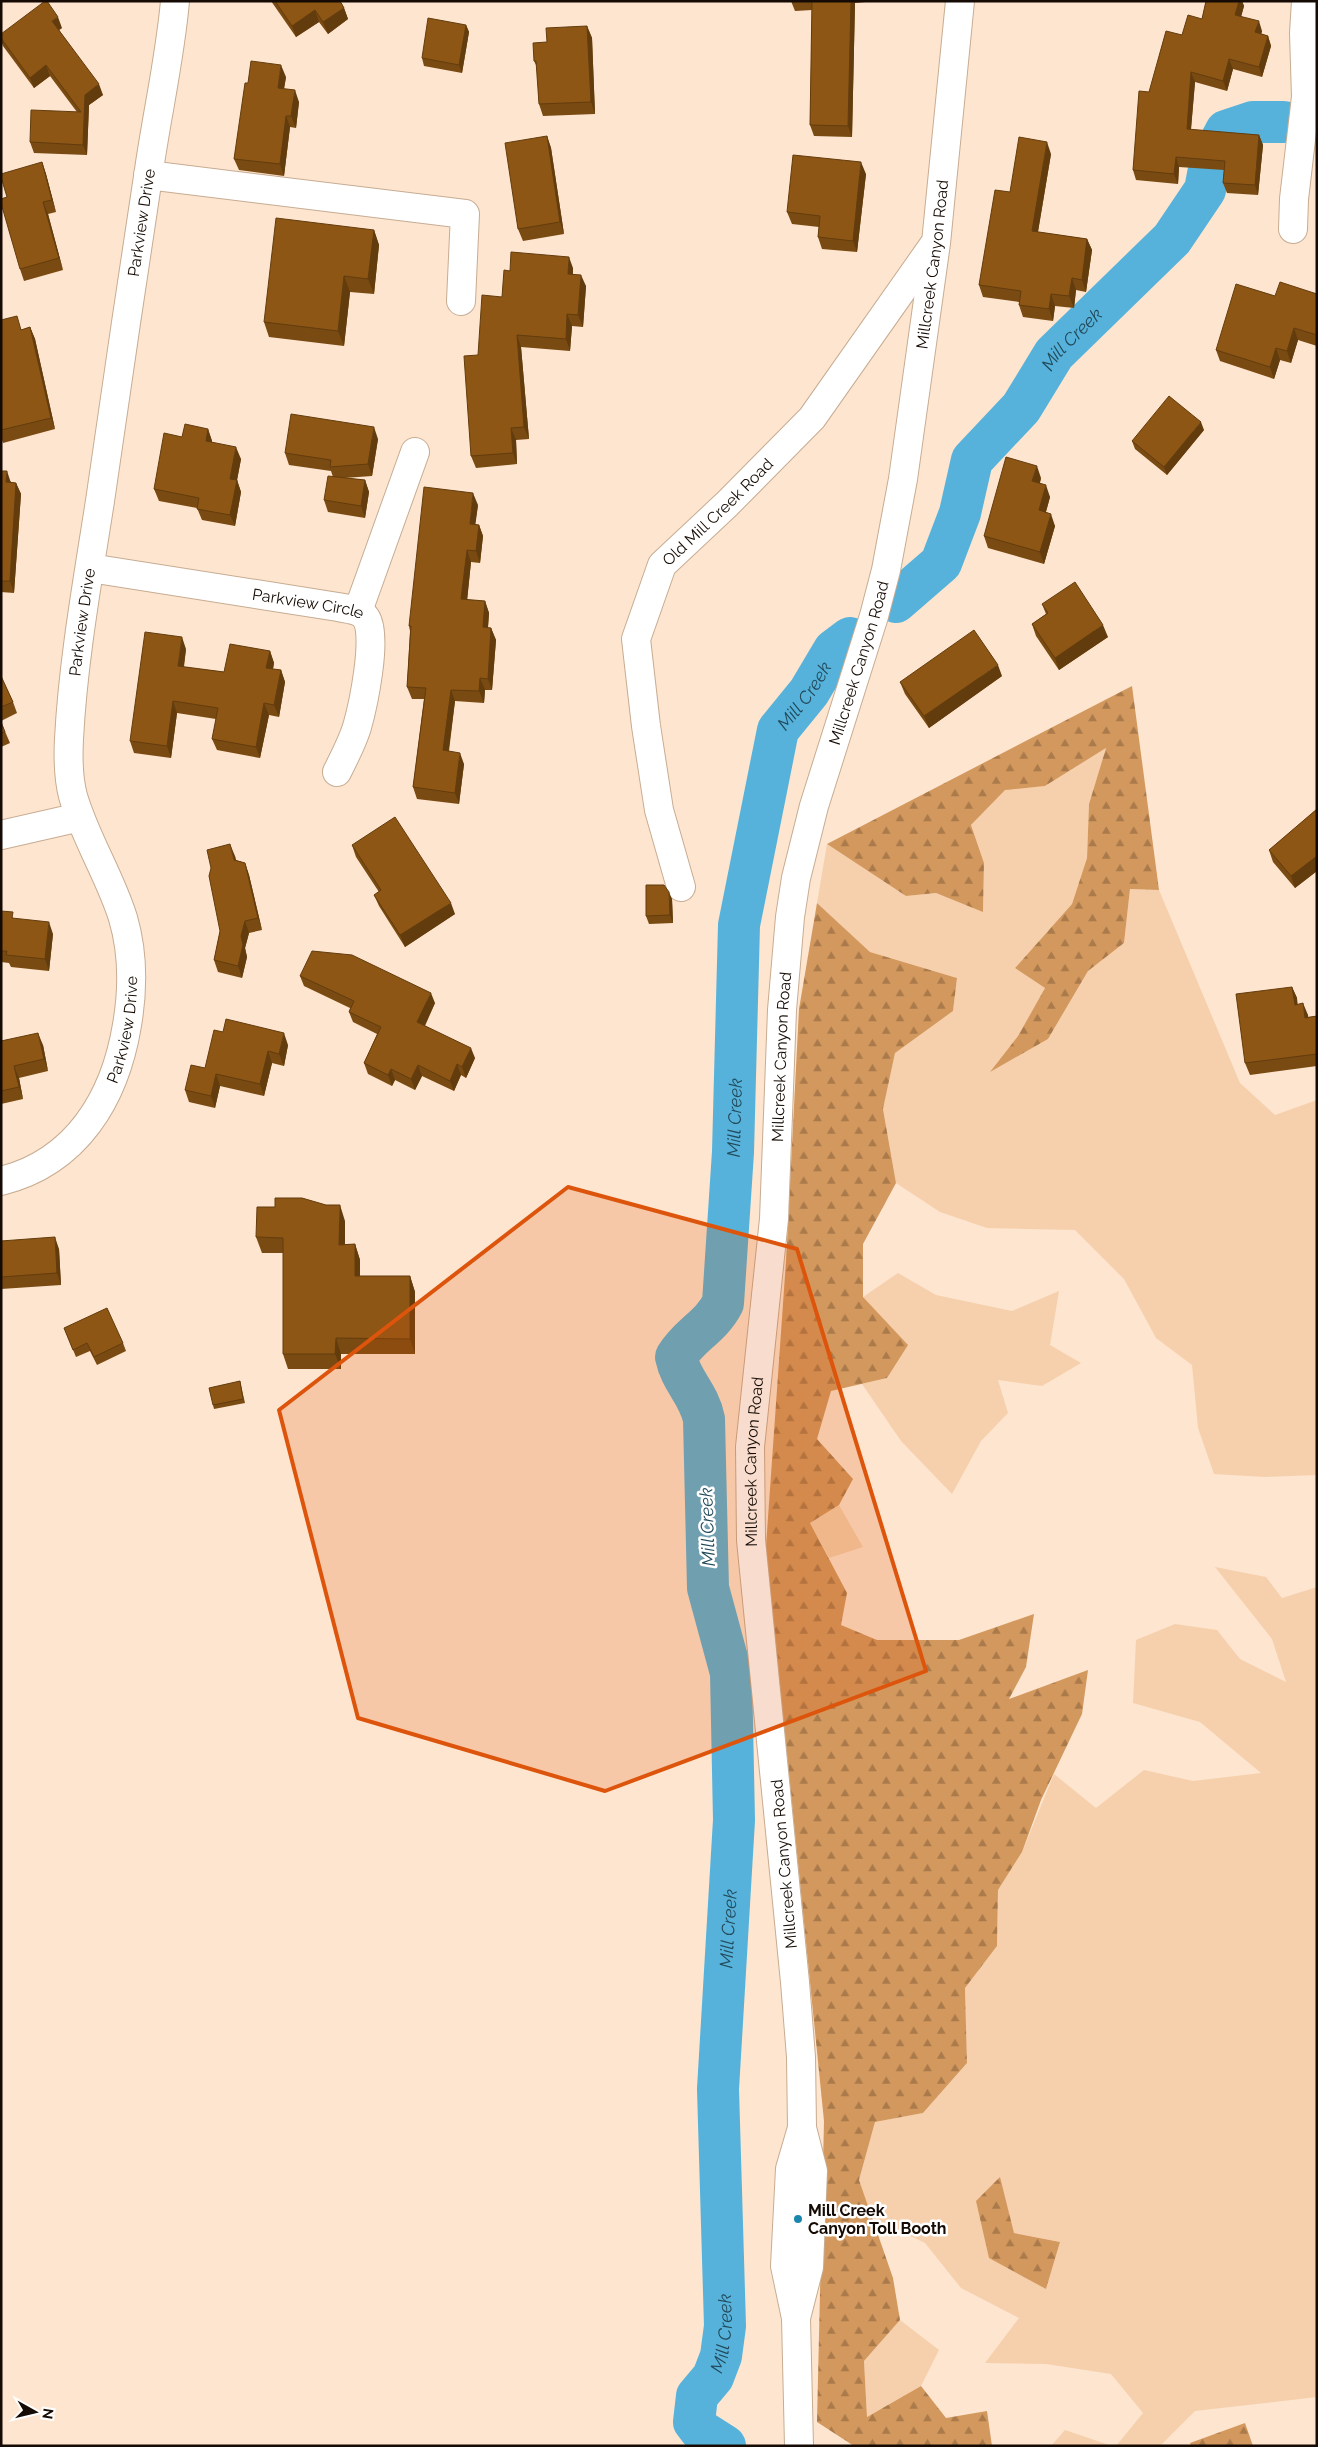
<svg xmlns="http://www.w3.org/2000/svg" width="1318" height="2447" viewBox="0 0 1318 2447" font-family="Raleway,sans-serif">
	<defs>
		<pattern id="forest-firs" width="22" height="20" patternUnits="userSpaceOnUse" patternTransform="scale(1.25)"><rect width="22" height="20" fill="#d3985d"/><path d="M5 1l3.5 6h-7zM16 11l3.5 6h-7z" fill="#aa7a4b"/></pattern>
	</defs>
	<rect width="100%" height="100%" fill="#fde5cf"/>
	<path fill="#f6d0ac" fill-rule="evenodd" d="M1106 748 1089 804 1087 858 1072 904 1015 968 1045 988 1018 1036 991 1071 1048 1039 1088 971 1124 943 1130 889 1159 890 1240 1083 1275 1115 1317 1100V1475L1265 1477 1214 1474 1198 1428 1192 1365 1156 1338 1124 1279 1075 1230 987 1228 940 1212 896 1183 883 1109 895 1052 953 1011 957 978 870 952 817 903 827 844 906 896 936 893 983 911 984 863 971 825 1005 789 1045 786Z
		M898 1273 936 1295 1012 1311 1059 1291 1050 1345 1081 1363 1042 1386 998 1380 1008 1413 981 1441 952 1494 901 1441 862 1384 887 1378 863 1297Z
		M839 1505 863 1547 829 1558 810 1523Z
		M1215 1567 1266 1577 1282 1598 1317 1587V2397L1195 2411 1160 2446H1116L1143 2413 1111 2374 1046 2364 985 2363 1019 2318 961 2288 925 2243 871 2217 859 2180 875 2122 923 2113 967 2063 965 1988 997 1946 998 1890 1022 1852 1054 1774 1096 1808 1144 1770 1193 1781 1261 1773 1200 1722 1133 1703 1136 1640 1175 1624 1217 1630 1240 1659 1286 1682 1272 1639ZM976 2201 1014 2233 1060 2242 1046 2289Z
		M900 2320 939 2350 921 2386 867 2417 864 2361Z
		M1065 2430 1112 2446H1051Z"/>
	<path fill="url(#forest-firs)" d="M1132 686 1159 890 1130 889 1124 943 1088 971 1048 1039 990 1072 1018 1036 1045 988 1015 968 1072 904 1087 858 1089 804 1106 748 1045 786 1005 790 971 825 984 863 983 912 936 893 906 896 827 844Z
		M817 903 870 952 957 978 953 1011 895 1053 883 1109 896 1183 863 1244V1297L908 1345 887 1378 831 1391 817 1439 853 1479 839 1505 810 1523 847 1593 841 1625 877 1640H959L1034 1614 1026 1667 1009 1699 1088 1670 1082 1714 1041 1800 1022 1852 998 1890 997 1946 965 1988 967 2063 923 2113 875 2122 859 2180 893 2278 900 2320 864 2361 867 2417 921 2386 946 2418 987 2411 992 2446H854L817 2422 824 2121 766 1546 786 1261 799 1009Z
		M1000 2177 1014 2233 1060 2242 1046 2289 989 2258 976 2201Z
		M1245 2423 1253 2446H1191L1190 2443Z"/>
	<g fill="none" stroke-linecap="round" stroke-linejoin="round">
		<g stroke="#56b2da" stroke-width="42">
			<path id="s1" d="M896 602 941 563 960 513 972 460 1021 408 1054 354 1172 239 1205 190 1211 159 1226 131 1253 122H1284"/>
			<path id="s2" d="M725 2446 700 2430 694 2422 697 2396 713 2377 721 2356 725 2326 718 2089 734 1820 731 1673 708 1588 704 1419C699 1394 681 1381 676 1357 689 1335 711 1327 723 1303L733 1152 739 925 778 730 809 692 834 650 850 638"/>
		</g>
		<defs>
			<g id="minor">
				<path d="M148 175 465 214 461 301"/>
				<path d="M1293 229 1294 199 1306 97 1304 33 1306 1"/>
				<path id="s3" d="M90 568 338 607C347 609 360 609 366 618 378 636 363 706 357 727 352 743 344 758 337 772"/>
				<path d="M358 611 415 452"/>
				<path d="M1 835 80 817"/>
				<path id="s4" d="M681 887 659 810 646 726 636 639 662 565 727 504 812 418 933 246"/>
				<path id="s5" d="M1 1181C77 1162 115 1098 127 1025 133 990 133 952 123 918 110 876 85 838 73 796 68 777 68 758 69 739 73 661 88 578 100 501 116 391 132 280 149 170 157 114 170 58 175 1"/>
				<path id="s6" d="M796 2318 809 2267 813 2171 802 2128 801 2057 795 1982 751 1540 750 1447 774 1219 782 1010 790 917 796 878 814 806 874 616 886 570 903 479 936 243 960 1"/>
				<path d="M799 2446 796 2318 785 2266 790 2169 802 2128"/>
			</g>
		</defs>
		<use href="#minor" stroke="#c7ac92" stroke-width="30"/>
		<use href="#minor" stroke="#fff" stroke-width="28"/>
	</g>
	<path fill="#794a11" d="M271 1H340L344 8 348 19 328 34 319 22 296 37Z
		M791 1H876L855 3 852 137 814 136 810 125 812 10 795 11Z
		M1206 1H1242L1244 6 1241 16 1262 31 1261 34 1268 36 1271 46 1262 77 1233 69 1227 91 1195 82 1191 130 1259 135 1263 145 1258 195 1227 193 1223 183 1224 170 1179 167 1178 184 1136 180 1133 170 1149 92 1182 35 1202 19Z
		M466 25 469 32 462 73 424 66 422 58Z
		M587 26 592 38 595 114 543 116 539 104 537 67 534 61 547 42Z
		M62 28 59 30 103 95 89 105 87 155 34 153 30 142 77 112 50 76 34 88 3 46 1 41V34Z
		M286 77 284 89 299 102 296 128 290 127 284 176 239 170 234 159 248 83Z
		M547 136 551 148 564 234 523 241 518 229Z
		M1051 154 1038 232 1087 239 1092 250 1086 292 1076 290 1074 308 1055 306 1053 321 1023 317 1019 305V302L983 297 979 285 1010 192Z
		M42 162 46 174 56 212 48 214 63 270 24 281 20 269Z
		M866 174 857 252 822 249 818 237 819 227 792 224 787 212Z
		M374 230 379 245 374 294 350 292 344 346 269 337 264 322Z
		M573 268V274L586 286 583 327 572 326 570 351 521 347 529 439 516 440 517 464 476 468 471 456 478 355 502 297 510 271Z
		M1317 294V346L1298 340 1291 363 1280 360 1274 379 1220 361 1216 350 1275 296Z
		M1 320 22 330 30 327 35 339 55 429 3 443 1 437Z
		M208 429 212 441V442L241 459 237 480 241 492 235 526 202 520 197 508 159 501 154 489 182 437Z
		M1204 430 1167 475 1135 449 1132 441Z
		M378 439 372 476 344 478 365 480 369 492 365 518 328 512 324 500 333 477 331 471 289 465 285 453Z
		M1 471 11 482 16 483 21 494 14 593 1 592Z
		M1041 478 1040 483 1050 497 1046 512 1055 526 1044 564 988 548 984 536Z
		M478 505 475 524 479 525 483 536 480 563 471 562 467 600 485 601 489 613 488 628H491L496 640 492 690H485L484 703 455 701 449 751 464 764 459 804 417 799 413 787 424 699H412L407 687 410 631 409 626Z
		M1042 604 1108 637 1059 670 1036 636 1032 624 1046 614Z
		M186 649 184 667 224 672 270 651 274 663 273 669 281 670 285 682 279 717 269 715 260 758 217 750 212 739 216 719 177 713 171 758 134 753 130 741Z
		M1 676 13 702 17 713 1 721Z
		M1002 676 929 728 905 694 900 682Z
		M1 722 10 743 1 747Z
		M1317 809V871L1295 888 1273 862 1269 850Z
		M352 845 455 914 405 947 379 906 374 895 379 892 356 857Z
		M235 856 236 860 245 863 249 875 262 930 249 933 245 948 247 957 242 978 218 972 214 960 220 931Z
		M672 899 673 923 649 924 646 916Z
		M1 911 15 919 53 934 49 971 11 967 9 963 1 962Z
		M300 976 435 1003 425 1026 475 1058 466 1078 461 1075 454 1091 422 1076 415 1090 395 1080 392 1086 368 1074 364 1063 377 1034 353 1022 349 1012 350 1008 304 986Z
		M1292 987 1297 998V1004L1308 1015V1017L1317 1016V1066L1250 1075 1245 1063Z
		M1 1041 43 1045 48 1071 19 1078 23 1099 1 1104Z
		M288 1045 284 1066 272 1063 264 1096 220 1086 215 1108 189 1102 185 1090 205 1068Z
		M345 1221V1245L355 1244 360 1260V1276H410L415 1292V1354H341V1369H288L283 1354V1253H262L256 1237Z
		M1 1241 59 1249 61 1285 1 1289Z
		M64 1328 123 1343 126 1351 97 1365 90 1351 76 1357Z
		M240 1381 245 1403 214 1409 213 1405Z"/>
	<path fill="#633c0e" d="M851 1H855V3L852 137 848 126Z
		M1239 1H1242L1244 6 1239 25 1235 15Z
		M344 8 348 19 328 34 323 22Z
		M315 10 319 22 296 37 292 26Z
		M58 17 62 28 56 32 52 21Z
		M1259 21 1262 31 1259 42 1255 32Z
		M466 25 469 32 462 73 459 65Z
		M587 26 592 38 595 114 591 102Z
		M1268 36 1271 46 1262 77 1259 67Z
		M1229 59 1233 69 1227 91 1223 81Z
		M46 65 50 76 34 88 30 78Z
		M281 65 286 77 282 100 278 88Z
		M1191 72 1195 82 1190 139 1187 129Z
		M99 84 103 95 89 105 87 155 83 145 85 95Z
		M295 90 299 102 296 128 291 116Z
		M286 116 290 127 284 176 280 164Z
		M1259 135 1263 145 1258 195 1255 185Z
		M547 136 551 148 564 234 560 222Z
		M1047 142 1051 154 1036 243 1032 231Z
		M1176 157 1179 167 1178 184 1174 174Z
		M42 162 46 174 56 212 52 200Z
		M861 162 866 174 857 252 853 241Z
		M43 202 48 214 63 270 59 258Z
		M374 230 379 245 374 294 368 279Z
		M1087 239 1092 250 1086 292 1082 280Z
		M569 257 573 268 572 285 568 274Z
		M581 275 586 286 583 327 578 315Z
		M344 276 350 292 344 346 338 331Z
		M1072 278 1076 290 1074 308 1069 296Z
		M1051 294 1055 306 1053 321 1049 309Z
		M567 314 572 326 570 351 566 339Z
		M30 327 35 339 55 429 51 418Z
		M1294 328 1298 340 1291 363 1287 351Z
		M517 335 521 347 529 439 524 427Z
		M1276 348 1280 360 1274 379 1270 367Z
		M1201 422 1204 430 1167 475 1164 467Z
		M374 427 378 439 372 476 368 464Z
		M511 428 516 440 517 464 513 453Z
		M208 429 212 441 210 453 206 441Z
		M236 447 241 459 235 491 230 479Z
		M1037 466 1041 478 1037 493 1032 481Z
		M7 471 11 483 6 482Z
		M237 480 241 492 235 526 230 515Z
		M365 480 369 492 365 518 361 506Z
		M16 483 21 494 14 593 10 581Z
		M1046 485 1050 497 1043 522 1039 510Z
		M473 493 478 505 474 535 470 524Z
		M1051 514 1055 526 1044 564 1040 552Z
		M479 525 483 536 480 563 476 551Z
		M467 550 471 562 466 611 461 599Z
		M485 601 489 613 487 639 483 627Z
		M1103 625 1108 637 1059 670 1055 658Z
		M491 628 496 640 492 690 488 679Z
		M182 637 186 649 182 678 178 666Z
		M270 651 274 663 271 679 266 668Z
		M998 665 1002 676 929 728 924 716Z
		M281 670 285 682 279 717 274 705Z
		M480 678 485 690 484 703 479 691Z
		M451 690 455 701 447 762 443 750Z
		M173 701 177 713 171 758 167 746Z
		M264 703 269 715 260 758 256 747Z
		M460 753 464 764 459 804 455 793Z
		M230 844 235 856 238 872 234 860Z
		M1317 856V871L1295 888 1291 876Z
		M245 863 249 875 262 930 258 918Z
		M669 892 672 899 673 923 670 915Z
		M451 903 455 914 405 947 400 935Z
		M245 921 249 933 245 948 247 957 242 978 238 966 241 936Z
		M49 922 53 934 49 971 45 959Z
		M1292 987 1297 998 1299 1016 1295 1005Z
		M431 993 435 1003 421 1033 417 1022Z
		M1303 1003 1308 1015 1310 1030 1305 1018Z
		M38 1033 43 1045 48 1071 44 1059Z
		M284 1033 288 1045 284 1066 279 1054Z
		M471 1048 475 1058 466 1078 462 1067Z
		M268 1051 272 1063 264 1096 260 1084Z
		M457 1064 461 1075 454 1091 450 1081Z
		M418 1065 422 1076 415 1090 411 1079Z
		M14 1066 19 1078 23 1099 19 1087Z
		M391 1069 395 1080 392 1086 388 1075Z
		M216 1074 220 1086 215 1108 211 1096Z
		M340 1205 345 1221V1260L339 1245Z
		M55 1237 59 1249 61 1285 57 1273Z
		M355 1244 360 1260V1291L355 1276Z
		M410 1276 415 1292V1354L410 1339Z
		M336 1338 341 1354V1369L335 1354Z"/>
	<path fill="#8d5614" stroke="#633c0e" d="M45 1H47L58 17 52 21 99 84 85 95 83 145 30 142 31 110 81 112 46 65 30 78 1 38V34Z
		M275 1H340L344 8 323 22 315 10 292 26Z
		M812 1H851L848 126 810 125Z
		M1206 1H1239L1235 15 1259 21 1255 32 1268 36 1259 67 1229 59 1223 81 1191 72 1187 129 1259 135 1255 185 1223 183 1225 161 1176 157 1174 174 1133 170 1139 91 1149 92 1166 31 1182 35 1188 15 1202 19Z
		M428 18 466 25 459 65 422 58Z
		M587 26 591 102 539 104 536 61H534L533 43 547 42 546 28Z
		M251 61 281 65 278 88 295 90 291 116H286L280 164 234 159 245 83H248Z
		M547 136 560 222 518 229 505 143Z
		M1019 137 1047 142 1032 231 1087 239 1082 280 1072 278 1069 296 1051 294 1049 309 1019 305 1021 291 979 285 995 190 1010 192Z
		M793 155 861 162 853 241 818 237 820 216 787 212Z
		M42 162 52 200 43 202 59 258 20 269 1 203V199L7 197 1 177V174Z
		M276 218 374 230 368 279 344 276 338 331 264 322Z
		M511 252 569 257 568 274 581 275 578 315 567 314 566 339 517 335 524 427 511 428 513 453 471 456 464 356 478 355 482 295 502 297 504 270 510 271Z
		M1280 282 1317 294V335L1294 328 1287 351 1276 348 1270 367 1216 350 1236 284 1275 296Z
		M17 316 21 330 30 327 51 418 1 430V320Z
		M1169 396 1201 422 1164 467 1132 441Z
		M291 414 374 427 368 464 330 467 331 460 285 453Z
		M185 424 208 429 206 441 236 447 230 479 237 480 230 515 197 509 199 498 154 489 164 433 182 437Z
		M1006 457 1037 466 1032 481 1046 485 1039 510 1051 514 1040 552 984 536Z
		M1 471H7L6 482 16 483 10 581H1Z
		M328 476 365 480 361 506 324 500Z
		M424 487 473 493 470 524 479 525 476 551 467 550 461 599 485 601 483 627 491 628 488 679 480 678 479 691 451 690 443 750 460 753 455 793 413 787 426 688 407 687 411 626H409Z
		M1075 582 1103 625 1055 658 1032 624 1048 613 1042 604Z
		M974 630 998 665 924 716 900 682Z
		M145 632 182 637 178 666 224 672 230 644 270 651 266 668 281 670 274 705 264 703 256 747 212 739 218 708 173 701 167 746 130 741Z
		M1 676 13 702 1 707Z
		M1 722 5 732 1 733Z
		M1317 809V856L1291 876 1269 850Z
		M395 817 451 903 400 935 374 895 381 890 352 845Z
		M230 844 234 860 245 863 258 918 245 921 241 936 243 945 238 966 214 960 220 931 209 876 211 868 207 850Z
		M646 885H664L669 892 670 915 646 916Z
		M1 911 13 912 12 918 49 922 45 959 6 955 7 951H1Z
		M312 951 352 955 431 993 417 1022 471 1048 462 1067 457 1064 450 1081 418 1065 411 1079 391 1069 388 1075 364 1063 381 1027 349 1012 354 1001 300 976Z
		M1292 987 1295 1005 1303 1003 1305 1018 1317 1016V1054L1245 1063 1236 994Z
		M226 1019 284 1033 279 1054 268 1051 260 1084 216 1074 211 1096 185 1090 191 1065 205 1068 214 1030 223 1032Z
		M38 1033 44 1059 14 1066 19 1087 1 1091V1041Z
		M275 1198H302L326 1205H340L339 1245 355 1244V1276H410V1339L336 1338 335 1354H283V1238L256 1237 257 1207H275Z
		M55 1237 57 1273 1 1277V1241Z
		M107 1308 123 1343 94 1357 87 1343 73 1350 64 1328Z
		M240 1381 243 1399 213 1405 209 1388Z"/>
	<path fill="#dd550c" fill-opacity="0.2" stroke="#dd550c" stroke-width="4" stroke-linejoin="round" d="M568 1187 797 1249 926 1671 605 1791 358 1718 279 1410Z"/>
	<circle fill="#1b87ae" stroke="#fff" stroke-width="2" cx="798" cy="2219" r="5"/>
	<g text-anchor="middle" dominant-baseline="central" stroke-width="5" stroke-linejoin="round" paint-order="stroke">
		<g font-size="16" fill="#150b04" stroke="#fff">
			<text stroke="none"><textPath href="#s5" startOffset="1032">Parkview Drive</textPath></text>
			<text stroke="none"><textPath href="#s6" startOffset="2078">Millcreek Canyon Road</textPath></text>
			<text stroke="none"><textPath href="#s4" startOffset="408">Old Mill Creek Road</textPath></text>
			<text stroke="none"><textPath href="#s3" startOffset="221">Parkview Circle</textPath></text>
			<text stroke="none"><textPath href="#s5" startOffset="628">Parkview Drive</textPath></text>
			<text stroke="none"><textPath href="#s6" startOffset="1672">Millcreek Canyon Road</textPath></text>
			<text stroke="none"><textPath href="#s5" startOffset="208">Parkview Drive</textPath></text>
			<text stroke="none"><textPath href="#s6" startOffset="1268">Millcreek Canyon Road</textPath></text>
			<text stroke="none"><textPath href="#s6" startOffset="862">Millcreek Canyon Road</textPath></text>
			<text transform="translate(784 1864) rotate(-95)">Millcreek Canyon Road</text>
		</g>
		<g font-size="16" font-weight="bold" fill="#150b04" stroke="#fff" text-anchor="start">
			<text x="808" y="2210">Mill Creek<tspan x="808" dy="18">Canyon Toll Booth</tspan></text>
		</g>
		<g font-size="18" font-style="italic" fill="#224a5b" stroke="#fff">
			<text stroke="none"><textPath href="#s1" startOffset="325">Mill Creek</textPath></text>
			<text stroke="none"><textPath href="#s2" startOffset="1815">Mill Creek</textPath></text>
			<text stroke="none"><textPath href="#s2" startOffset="1380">Mill Creek</textPath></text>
			<text transform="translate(707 1527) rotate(-92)">Mill Creek</text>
			<text stroke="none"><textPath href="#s2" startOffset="541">Mill Creek</textPath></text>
			<text stroke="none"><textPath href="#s2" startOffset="136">Mill Creek</textPath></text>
		</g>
	</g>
	<rect width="1318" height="2447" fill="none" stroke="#150b04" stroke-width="5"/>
	<g transform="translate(35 2412) rotate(98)" stroke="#ffffff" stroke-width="4" paint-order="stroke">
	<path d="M0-4L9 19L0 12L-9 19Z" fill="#150b04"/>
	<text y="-8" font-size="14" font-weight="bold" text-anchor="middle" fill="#150b04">N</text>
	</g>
</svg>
